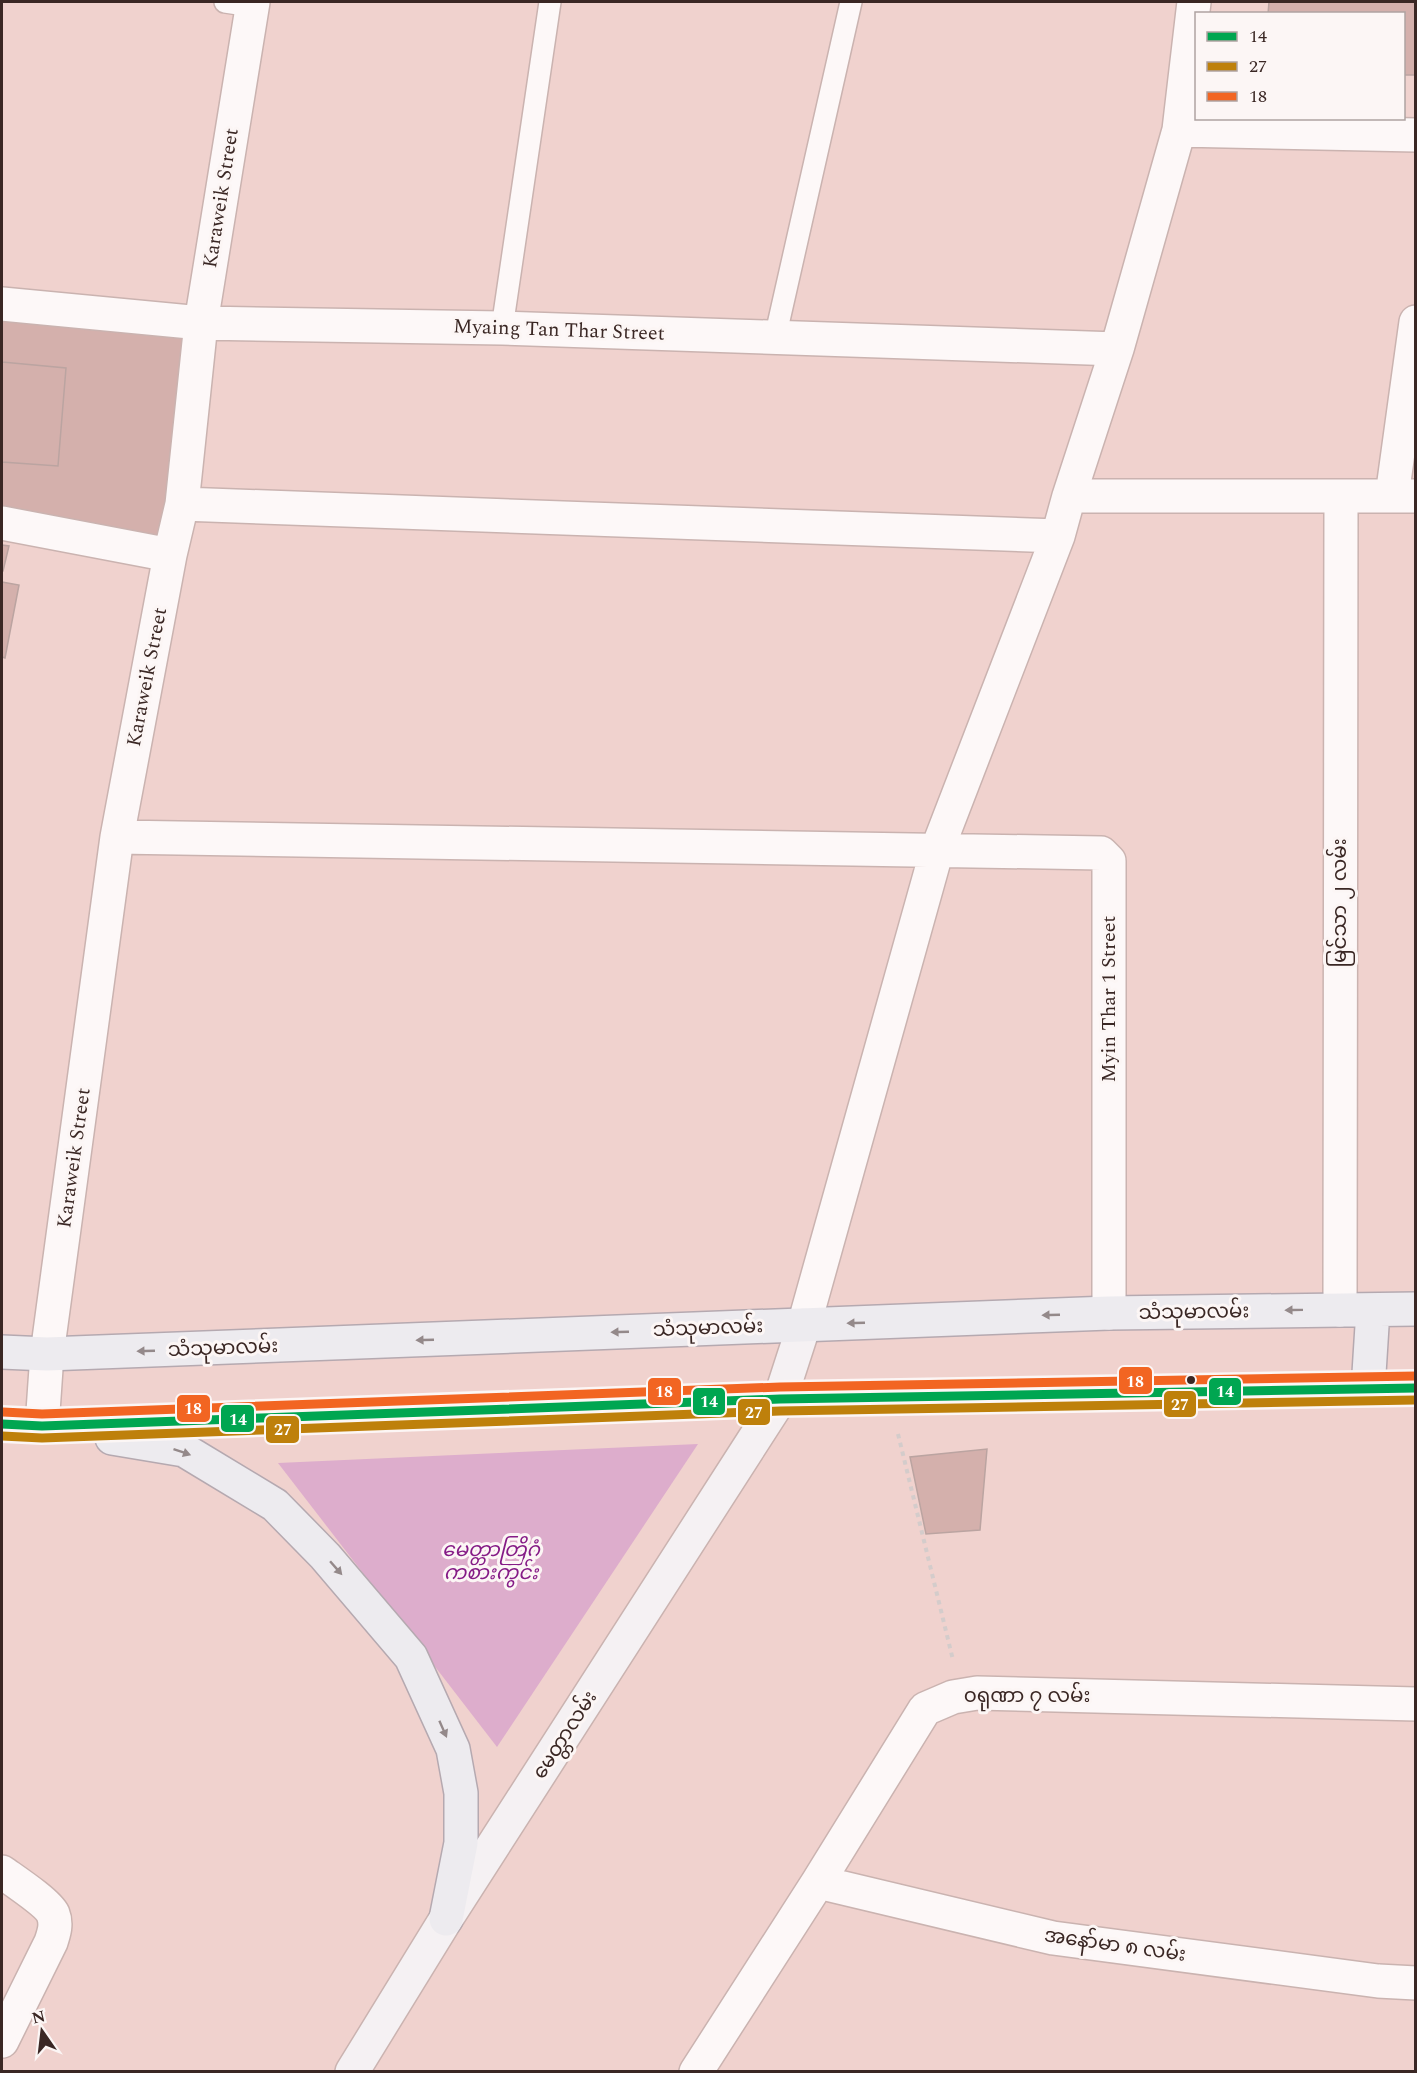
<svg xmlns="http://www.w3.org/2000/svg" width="1417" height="2073" viewBox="0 0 1417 2073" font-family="Spectral,'Noto Sans Myanmar',serif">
	<rect width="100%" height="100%" fill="#f0d2ce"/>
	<path fill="#ddadcc" d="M698 1444 497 1747 278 1463Z"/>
	<path fill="#d4b0ac" stroke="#bba4a1" stroke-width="1.5" d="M1269 2H1416V75H1404V14H1268Z
		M2 304 201 323 170 555 2 523Z
		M2 362 66 368 58 466 2 462Z
		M2 545 9 546 3 571H2Z
		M2 582 19 585 5 658 2 657Z
		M987 1449 980 1530 926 1534 910 1457Z"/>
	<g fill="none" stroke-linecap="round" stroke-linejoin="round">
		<defs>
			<path id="lane" d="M225 2 252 6
				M502 328 550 2
				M775 338 851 2"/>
			<path id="street" d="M1179 130 1416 135
				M2 304 201 323 502 328 1117 349
				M1069 496H1416
				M1392 496 1416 322
				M182 504 1058 536
				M2 523 170 555
				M117 837 1101 853 1109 861V1313
				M1340 1310 1341 497
				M804 1325 937 850 1058 536 1069 496 1117 349 1179 130 1194 2
				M42 1426 47 1354 117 837 170 555 182 504 201 323 253 2
				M2 1872C13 1880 48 1903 53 1914 57 1924 54 1933 51 1942L2 2041
				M818 1882 1053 1938 1378 1981 1416 1983
				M696 2072 818 1882 925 1709 953 1697 977 1693 1416 1704"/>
			<path id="secondary" d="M352 2072 446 1919 780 1399 804 1325"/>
			<path id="primary" d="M2 1352 47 1354 1109 1313 1416 1309
				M1368 1389 1373 1310
				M2 1424 42 1426 780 1399 1416 1388
				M112 1438 184 1450 275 1505 325 1556 411 1657 453 1749 461 1793V1843L446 1919"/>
		</defs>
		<use href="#lane" stroke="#cab3b0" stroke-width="24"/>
		<use href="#street" stroke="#cab3b0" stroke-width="36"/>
		<use href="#secondary" stroke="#cab3b0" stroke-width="36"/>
		<use href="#primary" stroke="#b5a9b0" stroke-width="36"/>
		<path stroke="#d4cccb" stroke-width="4" stroke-dasharray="4.5 4.5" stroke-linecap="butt" d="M898 1434 953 1660"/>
		<use href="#lane" stroke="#fdf8f8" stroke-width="21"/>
		<use href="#street" stroke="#fdf8f8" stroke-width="33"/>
		<use href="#secondary" stroke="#f5f1f3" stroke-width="33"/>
		<use href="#primary" stroke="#edebef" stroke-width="33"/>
		<defs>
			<path id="bus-1" d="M2 1424 42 1426 780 1399 1416 1388"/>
			<path id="bus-2" d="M2 1436 42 1438 780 1411 1416 1400"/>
			<path id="bus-3" d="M3 1412 42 1414 780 1387 1416 1376"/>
		</defs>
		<use href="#bus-1" stroke="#fcf6f5" stroke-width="14"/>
		<use href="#bus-2" stroke="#fcf6f5" stroke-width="14"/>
		<use href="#bus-3" stroke="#fcf6f5" stroke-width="14"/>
		<use href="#bus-1" stroke="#00a651" stroke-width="9"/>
		<use href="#bus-2" stroke="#be800b" stroke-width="9"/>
		<use href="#bus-3" stroke="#f26522" stroke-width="9"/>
	</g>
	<defs><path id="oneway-solid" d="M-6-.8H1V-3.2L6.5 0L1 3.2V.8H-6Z" transform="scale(1.5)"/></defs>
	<g fill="#94898a">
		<use href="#oneway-solid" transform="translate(1294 1310) rotate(179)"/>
		<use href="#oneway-solid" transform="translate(1051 1315) rotate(178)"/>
		<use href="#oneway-solid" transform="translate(856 1323) rotate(178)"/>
		<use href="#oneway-solid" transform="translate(620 1332) rotate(178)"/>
		<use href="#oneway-solid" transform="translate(425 1340) rotate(178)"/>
		<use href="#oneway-solid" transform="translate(146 1351) rotate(178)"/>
		<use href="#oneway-solid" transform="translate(182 1452) rotate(19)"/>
		<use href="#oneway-solid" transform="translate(336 1568) rotate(49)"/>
		<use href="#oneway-solid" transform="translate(443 1729) rotate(66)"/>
	</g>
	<circle fill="#3a2724" stroke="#fcf6f5" stroke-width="2" cx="1191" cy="1380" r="5"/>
	<g text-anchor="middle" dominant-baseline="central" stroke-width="6" stroke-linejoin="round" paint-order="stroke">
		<g font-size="20" fill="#3a2724" stroke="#fcf6f5">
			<text transform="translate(221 198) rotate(-81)">Karaweik Street</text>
			<text transform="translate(559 330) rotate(2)">Myaing Tan Thar Street</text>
			<text transform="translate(147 677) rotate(-79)">Karaweik Street</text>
			<text transform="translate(1340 903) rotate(-90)">မြင်သာ ၂ လမ်း</text>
			<text transform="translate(1109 999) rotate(-90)">Myin Thar 1 Street</text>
			<text transform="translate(74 1158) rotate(-82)">Karaweik Street</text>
			<text transform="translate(1194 1312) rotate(-1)">သံသုမာလမ်း</text>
			<text transform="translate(708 1328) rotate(-2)">သံသုမာလမ်း</text>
			<text transform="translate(223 1348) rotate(-2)">သံသုမာလမ်း</text>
			<text x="1027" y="1696">၀ရုဏာ ၇ လမ်း</text>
			<text transform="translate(565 1735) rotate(-57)">မေတ္တာလမ်း</text>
			<text transform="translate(1115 1945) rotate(8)">အနော်မာ ၈ လမ်း</text>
		</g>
		<g font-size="20" font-style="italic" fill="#851b86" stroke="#fcf6f5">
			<text x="491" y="1550">မေတ္တာတြိဂံ<tspan x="491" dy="23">ကစားကွင်း</tspan></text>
		</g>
	</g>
	<g stroke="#fcf6f5" stroke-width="2">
		<rect x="1118" y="1366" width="35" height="29" rx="6" fill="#f26522"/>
		<rect x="647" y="1377" width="35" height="29" rx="6" fill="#f26522"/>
		<rect x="1208" y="1377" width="34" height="29" rx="6" fill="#00a651"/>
		<rect x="692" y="1387" width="34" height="29" rx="6" fill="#00a651"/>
		<rect x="1163" y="1390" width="34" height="28" rx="6" fill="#be800b"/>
		<rect x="176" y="1394" width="35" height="29" rx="6" fill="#f26522"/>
		<rect x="737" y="1398" width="34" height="28" rx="6" fill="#be800b"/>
		<rect x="220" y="1404" width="35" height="29" rx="6" fill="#00a651"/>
		<rect x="265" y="1415" width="35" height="29" rx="6" fill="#be800b"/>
	</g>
	<g font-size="16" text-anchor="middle" font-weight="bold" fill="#fff">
		<text x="1135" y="1387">18</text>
		<text x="664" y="1397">18</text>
		<text x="1225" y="1397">14</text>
		<text x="709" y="1407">14</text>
		<text x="1180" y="1410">27</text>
		<text x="193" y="1414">18</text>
		<text x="754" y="1418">27</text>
		<text x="238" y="1425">14</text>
		<text x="283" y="1435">27</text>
	</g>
	<rect width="1417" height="2073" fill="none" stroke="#3a2724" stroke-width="6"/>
	<rect x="1195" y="12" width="210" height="108" fill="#fcf6f5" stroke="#aea3a1" stroke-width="1.5"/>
	<rect x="1207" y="32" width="30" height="9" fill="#00a651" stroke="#aea3a1" stroke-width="1.5"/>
	<text x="1249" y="42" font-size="18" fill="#3a2724">14</text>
	<rect x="1207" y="62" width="30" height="9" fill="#be800b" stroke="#aea3a1" stroke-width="1.5"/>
	<text x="1249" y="72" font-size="18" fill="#3a2724">27</text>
	<rect x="1207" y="92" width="30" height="9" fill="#f26522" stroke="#aea3a1" stroke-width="1.5"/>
	<text x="1249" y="102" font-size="18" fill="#3a2724">18</text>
	<g transform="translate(42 2031) rotate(346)" stroke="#fcf6f5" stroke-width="4.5" paint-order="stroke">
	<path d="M0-4.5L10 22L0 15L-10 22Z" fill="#3a2724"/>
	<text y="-9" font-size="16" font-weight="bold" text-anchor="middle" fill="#3a2724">N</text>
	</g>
</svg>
